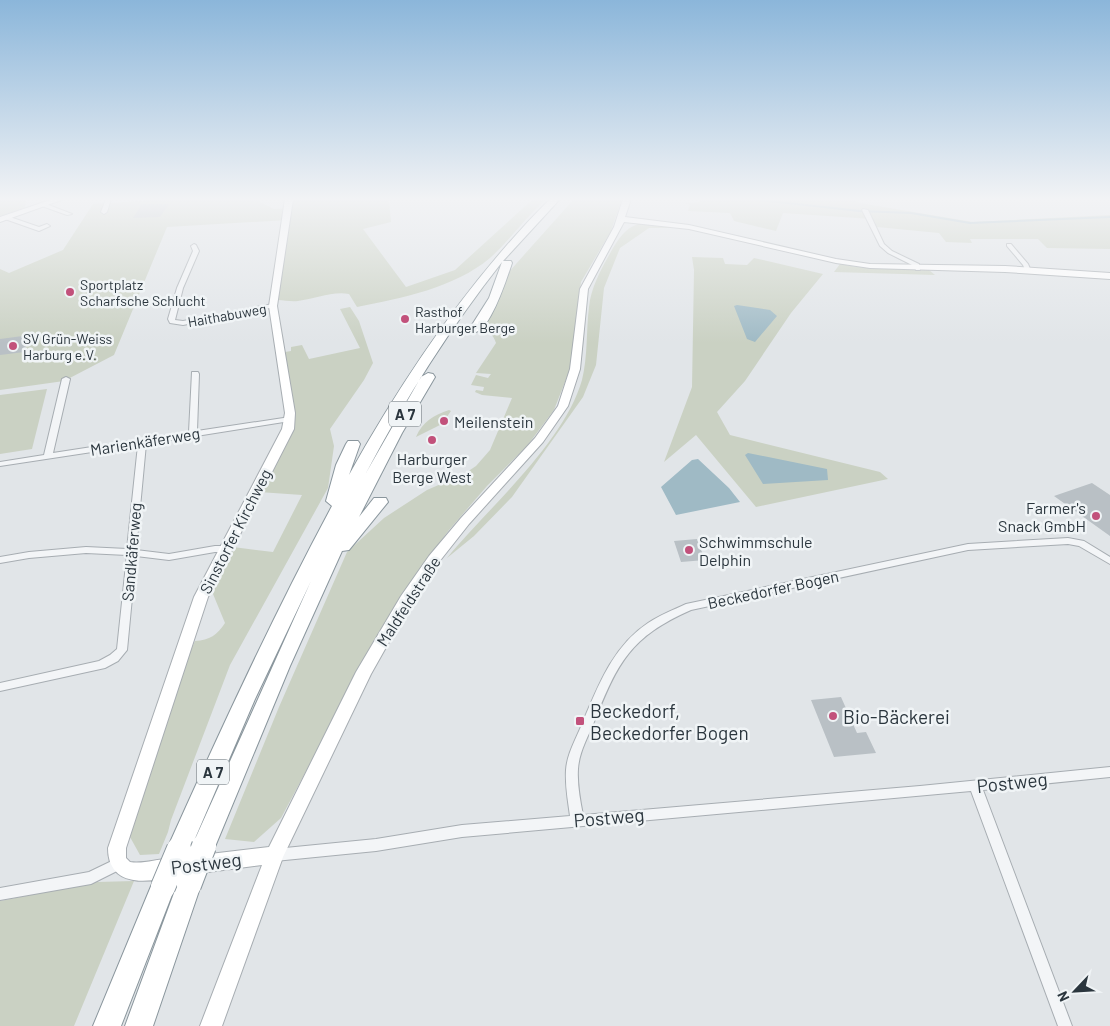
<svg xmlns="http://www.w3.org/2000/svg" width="1110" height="1026" viewBox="0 0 1110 1026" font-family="Barlow,sans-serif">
	<rect width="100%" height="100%" fill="#e1e5e8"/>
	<path fill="#cad1c3" d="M0 199H26L25 208 0 216Z
		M170 199H254L274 209 291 208 293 199H389L391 222 363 229 406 287 455 270 533 199H546C526 217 510 240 490 258 454 288 402 298 357 307L349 294C332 291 315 299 298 301 291 302 284 300 278 300L288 220 167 227 114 355 64 381 0 390V269L9 273 63 250 93 204Z
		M574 199H622L611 231 581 282 570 369 554 410 527 446 487 486 449 530 415 576 360 670 281 818 254 842 225 839 279 707 347 552 384 518 427 490 464 474 476 466 490 450 512 398 482 395 475 392 476 390 483 391 484 387 471 385 476 375 488 378 491 374 476 373 496 343C494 335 486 330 484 322L507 274Z
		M702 199H854L860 203 973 222 1110 215V249L1047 248 1038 239H970L972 243 946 242 939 233 877 227 872 219 783 213 776 231 734 221 730 213 688 211 690 205 686 203 699 202Z
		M644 223 671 226 670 228H649L620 248 604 288 596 365 583 397 512 497 474 536 447 558C489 507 564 443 582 380 588 356 586 331 589 307 591 286 603 266 613 248 621 235 628 225 644 223Z
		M692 257 723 258 725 264 747 265 754 258 823 274 791 313 745 381 717 412 730 435 880 472 888 479 756 507 696 435 664 462 692 387 694 270Z
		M840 264 857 267 929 270 935 275 834 272Z
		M350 307 359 321 373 363 364 380 330 429 334 446 328 488 230 665 171 820 168 832 159 854 140 855 130 837 188 657 195 641C210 640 217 635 225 623L213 594V590L233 547 273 552 302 495 259 492 294 427 295 414 285 352 291 351V347L302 345 309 359 360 348 340 309Z
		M47 389 32 449 0 454V395Z
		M449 410 451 411 442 424 416 437C422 422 434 415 449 410Z
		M134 881 74 1026H0V901L97 882Z"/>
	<path fill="#9fbac5" d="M737 305 770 310 777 316 755 342 747 339 734 306Z
		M748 453 827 469 828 480 763 484 745 455Z
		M698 459 729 488 740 502 676 515 661 487 692 460Z"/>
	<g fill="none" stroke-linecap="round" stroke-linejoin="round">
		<path stroke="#9fbac5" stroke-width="2" d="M750 199 860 211 911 213 970 223 1110 217"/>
	</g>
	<path fill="#b9c0c5" d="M142 204H169L160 217 133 218Z
		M30 335 24 352 0 355V339Z
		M1092 483 1110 495V536L1054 496Z
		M697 539 705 560 681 562 674 541Z
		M841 697 857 733 866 732 876 753 834 757 811 700Z"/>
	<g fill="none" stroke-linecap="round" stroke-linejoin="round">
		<defs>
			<path id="street" d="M106 199H111L107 212 104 214 101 212Z
				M42 204H46L72 214 67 215 42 206Z
				M863 209 868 210 884 244 892 251 919 264 920 270H916L914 266 888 253 880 246 862 210Z
				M7 216 39 227 47 224 50 226 39 231 5 219 4 218Z
				M194 244 196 245 199 251 183 288 175 320 183 321 273 304 275 305V307L183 325 170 323 168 319 177 288 193 251 191 246Z
				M1007 244H1011L1028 264 1031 271 1030 272H1026L1023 265 1007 246Z
				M192 372H198L199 374 197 431 290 417 294 419 290 421 146 444 136 550 169 554 215 546H225L230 549 225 552H215L169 560 136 556 127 650 118 661 105 668 0 691V683L99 661 110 655 117 649 127 555 86 553 29 558 0 563V557L29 552 86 547 127 549 138 445 0 466V462L44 455 62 379 66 377 70 379 53 453 189 432Z
				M1068 538 1084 541 1110 557V564L1079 546 1068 544 968 550 691 610C630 637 618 662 594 722 588 737 579 752 578 769 577 784 580 800 583 815L920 786 1110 767V777L983 790 1072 1026H1058L971 791 462 837 376 851 275 861 270 859 269 855 270 851 275 849 376 839 462 825 570 816C568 801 565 786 566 770 567 754 576 739 582 724 598 686 613 646 648 623 660 615 673 610 686 604L968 544Z
				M118 858 123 860 124 864 123 868 91 884 0 900V888L89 872Z"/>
			<path id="secondary" d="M53 199H64L0 222V217Z
				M285 199H293L277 306 295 413 294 429 208 597 126 848V858L130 862C147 865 165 855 180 861L182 867 180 873C151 884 108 889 108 848L194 597 282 429 285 413 269 306Z
				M623 199H631L625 217 689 225 836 259 870 264 1005 266 1110 273V279L1005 272 870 268 836 263 689 229 624 222 588 289 580 369 568 406 543 442 469 524 439 562 411 603 371 674 283 857 222 1026H200L262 865 193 874 186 871 184 865 186 859 193 856 269 847 356 672 401 596 429 556 461 518 535 438 558 406 570 369 580 289 614 227Z"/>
			<path id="highway" d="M550 199H560L503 261H511L512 263C507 278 491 328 476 332L470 328 489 298 502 262C450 328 405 399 366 473L421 377 428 373 433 374 435 377 402 433 359 517 374 498H386L388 502 349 550 342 551 290 666 212 854 204 857 196 854 192 846 311 581 255 699 187 857 179 860 171 857 167 849C219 733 272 618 332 506L326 501 336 465 346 444 348 441H358L360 444 349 475C405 375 469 280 550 199Z
				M189 873 198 877 201 885 153 1026H125L177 885 180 877Z
				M163 875 172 879 175 887 121 1026H93L154 879Z"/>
		</defs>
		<use href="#street" stroke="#a7adb2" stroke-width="2"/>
		<use href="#secondary" stroke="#a7adb2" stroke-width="2"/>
		<use href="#highway" stroke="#8a969d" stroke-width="2"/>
		<use href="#street" fill="#f3f5f7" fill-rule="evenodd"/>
		<use href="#secondary" fill="#fff" fill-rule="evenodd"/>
		<use href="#highway" fill="#fff" fill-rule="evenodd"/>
		<defs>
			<path id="highway-bridge" d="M189 885 204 846
				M163 887 179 849"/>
		</defs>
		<use href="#highway-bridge" stroke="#8a969d" stroke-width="26" stroke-linecap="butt"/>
		<use href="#highway-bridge" stroke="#fff" stroke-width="24"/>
	</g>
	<linearGradient id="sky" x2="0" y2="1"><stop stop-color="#8bb6da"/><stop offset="0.58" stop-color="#f2f3f5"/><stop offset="1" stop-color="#f2f3f5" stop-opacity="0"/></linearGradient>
	<rect width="1110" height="343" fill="url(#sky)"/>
	<g fill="#c2517b" stroke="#f0f4f6" stroke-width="2">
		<circle cx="70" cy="292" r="5"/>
		<circle cx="405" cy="319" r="5"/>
		<circle cx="13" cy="346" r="5"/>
		<circle cx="444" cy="421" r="5"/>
		<circle cx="432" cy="440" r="5"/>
		<circle cx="1096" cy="516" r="5"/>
		<circle cx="689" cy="550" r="5"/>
		<circle cx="833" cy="716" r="5"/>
		<rect x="575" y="716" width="10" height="10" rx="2.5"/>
	</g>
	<g text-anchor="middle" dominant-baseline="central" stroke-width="5" stroke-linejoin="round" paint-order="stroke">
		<g font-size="14" fill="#2b363e" stroke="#f0f4f6" text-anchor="start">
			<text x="80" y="284">Sportplatz<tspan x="80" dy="16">Scharfsche Schlucht</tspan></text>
			<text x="415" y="311">Rasthof<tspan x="415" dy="16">Harburger Berge</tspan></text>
			<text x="23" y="338">SV Grün-Weiss<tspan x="23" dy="16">Harburg e.V.</tspan></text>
		</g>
		<g font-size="14" fill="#2b363e" stroke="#f0f4f6">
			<text transform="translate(227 315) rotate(-10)">Haithabuweg</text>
		</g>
		<g fill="#f0f4f6" stroke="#666f75" stroke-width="1">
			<rect x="389" y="401.5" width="32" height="25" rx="4"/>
			<rect x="197" y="759.5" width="32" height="25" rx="4"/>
		</g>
		<g font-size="15" font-weight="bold" fill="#2b363e">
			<text x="405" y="414">A 7</text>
			<text x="213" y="772">A 7</text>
		</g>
		<g font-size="16" fill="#2b363e" stroke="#f0f4f6" text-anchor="start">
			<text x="454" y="421">Meilenstein</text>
			<text x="432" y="458" text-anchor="middle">Harburger<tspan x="432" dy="18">Berge West</tspan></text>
			<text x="1086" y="507" text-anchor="end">Farmer's<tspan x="1086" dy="18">Snack GmbH</tspan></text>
			<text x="699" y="541">Schwimmschule<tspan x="699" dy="18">Delphin</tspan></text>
		</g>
		<g font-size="16" fill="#2b363e" stroke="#f0f4f6">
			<text transform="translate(145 441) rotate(-9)">Marienkäferweg</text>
			<text transform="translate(235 531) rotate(-63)">Sinstorfer Kirchweg</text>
			<text transform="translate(131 552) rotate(-85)">Sandkäferweg</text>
			<text transform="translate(773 589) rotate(-12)">Beckedorfer Bogen</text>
			<text transform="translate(408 601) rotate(-57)">Maldfeldstraße</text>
		</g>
		<g font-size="19" fill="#2b363e" stroke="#f0f4f6" text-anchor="start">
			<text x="590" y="710">Beckedorf,<tspan x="590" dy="22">Beckedorfer Bogen</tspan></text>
			<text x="843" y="716">Bio-Bäckerei</text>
		</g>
		<g font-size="19" fill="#2b363e" stroke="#f0f4f6">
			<text transform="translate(1012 782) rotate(-6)">Postweg</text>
			<text transform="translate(609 817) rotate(-5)">Postweg</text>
			<text transform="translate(206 863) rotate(-7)">Postweg</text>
		</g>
	</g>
	<g transform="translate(1075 991) rotate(245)" stroke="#f0f4f6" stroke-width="4" paint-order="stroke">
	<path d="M0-4L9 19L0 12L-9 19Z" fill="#2b363e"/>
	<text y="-8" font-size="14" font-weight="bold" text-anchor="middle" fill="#2b363e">N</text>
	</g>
</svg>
